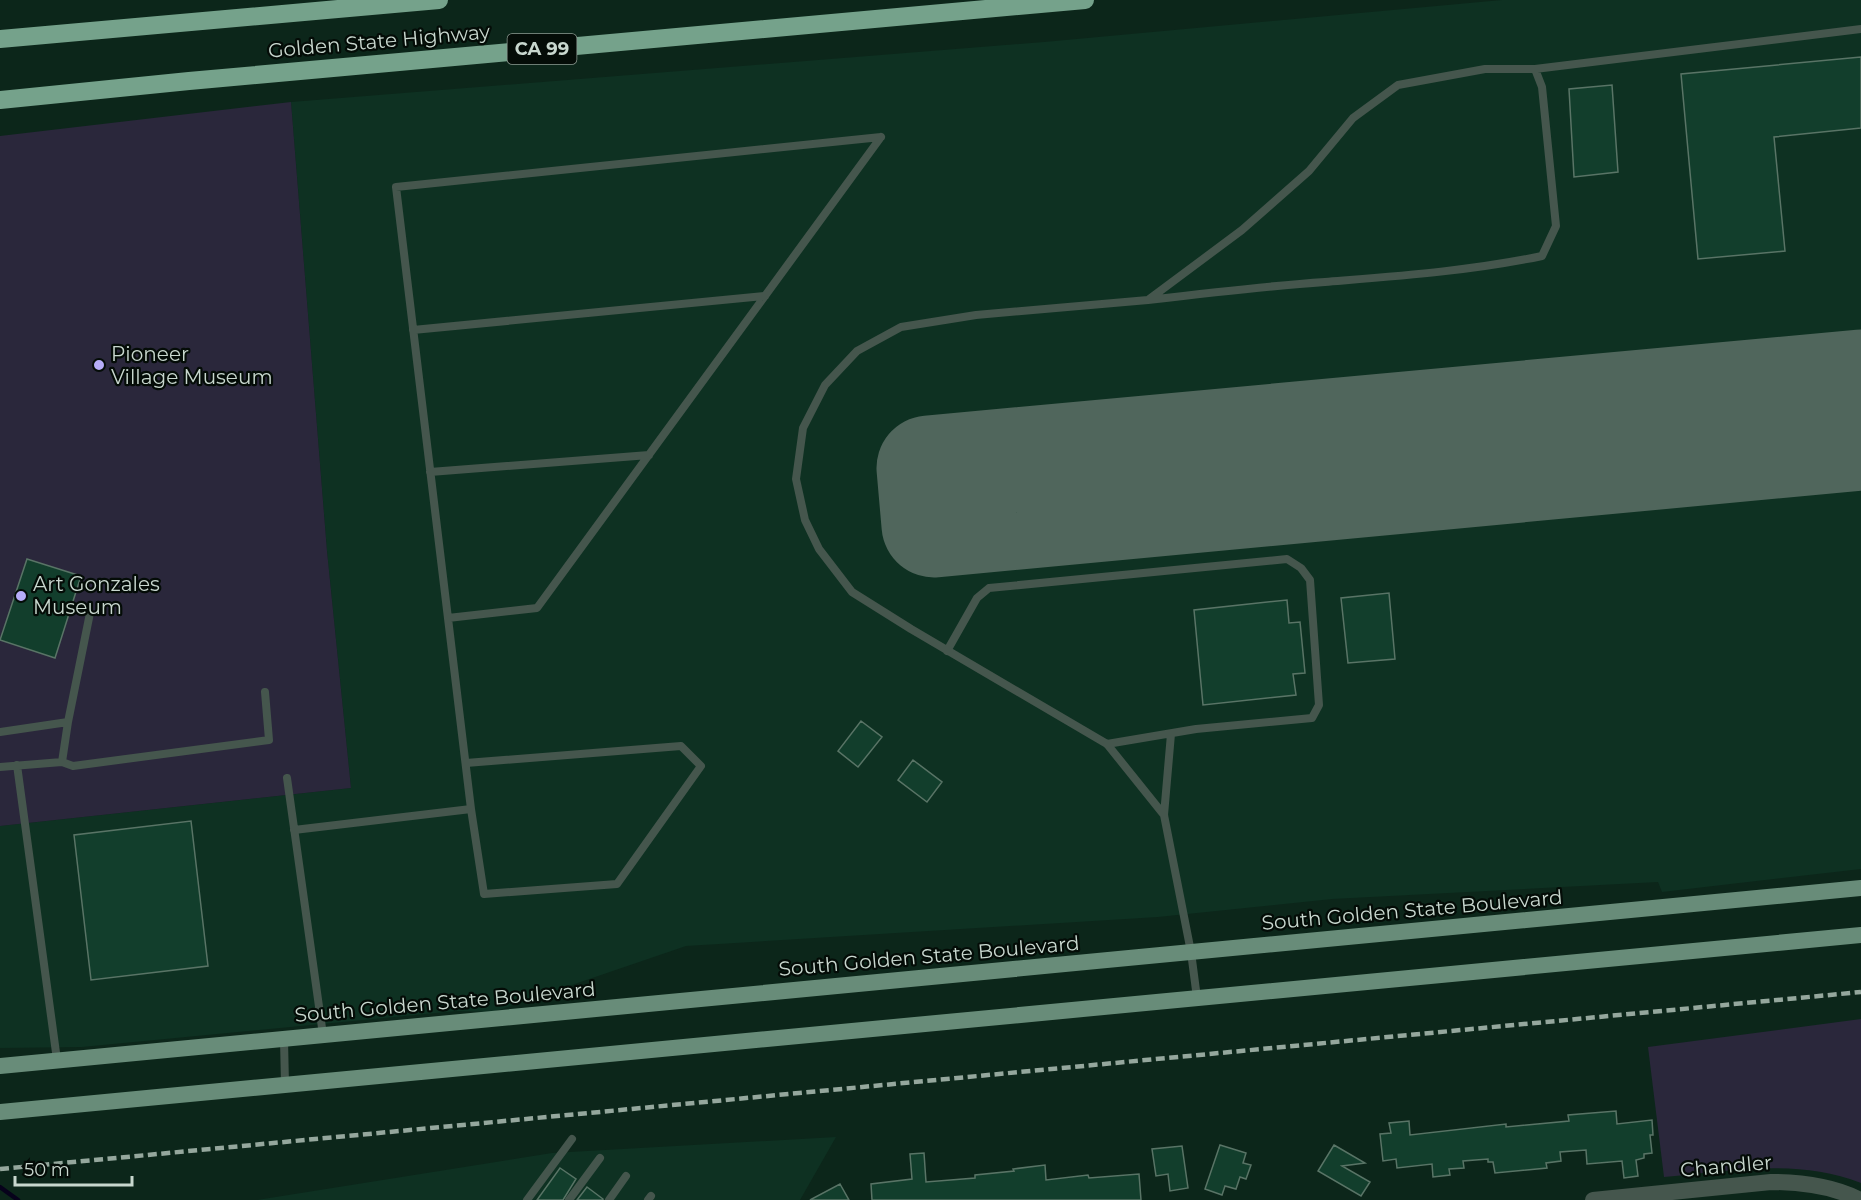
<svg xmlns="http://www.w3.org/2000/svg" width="1861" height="1200" viewBox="0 0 1861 1200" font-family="Montserrat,sans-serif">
	<rect width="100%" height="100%" fill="#0c261a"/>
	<path fill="#0e3122" d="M1502 0H1861V869L1662 892 1658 882 1332 899 1158 917 686 946 493 1012 457 1011 82 1047 0 1048V826L351 788 327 551 291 102 1044 42Z
		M836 1137 800 1200H257L552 1153Z"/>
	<path fill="#2a273b" d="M291 102 327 551 351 788 0 826V136Z
		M1861 1019V1183C1797 1158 1730 1171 1664 1177L1648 1047Z"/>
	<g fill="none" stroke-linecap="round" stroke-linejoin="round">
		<path stroke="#07021b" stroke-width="4.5" d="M0 1187 18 1200"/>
		<path stroke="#50665c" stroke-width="105" d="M1861 382 929 468 934 525 1861 438"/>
	</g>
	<path fill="#123e2c" stroke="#597466" stroke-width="1.5" d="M1861 57V128L1774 137 1785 251 1698 259 1681 74Z
		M1612 85 1618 172 1574 177 1569 89Z
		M27 559 81 576 55 658 0 640Z
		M1389 593 1395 659 1348 663 1341 598Z
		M1287 600 1289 623 1300 622 1305 673 1293 674 1296 695 1203 705 1194 610Z
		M861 721 882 737 858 767 838 751Z
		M913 760 942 782 927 802 898 780Z
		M191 821 208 966 91 980 74 835Z
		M1616 1111 1617 1124 1652 1120 1653 1135H1650L1652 1153 1644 1154V1158L1636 1160 1638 1176 1624 1178 1622 1161 1587 1164 1586 1150 1560 1152 1561 1161 1546 1163 1547 1168 1495 1173 1493 1162H1488V1159L1463 1161 1464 1168 1449 1169 1450 1175 1433 1177 1432 1164 1397 1168 1396 1159 1383 1161 1380 1134 1391 1133 1389 1123 1409 1121 1410 1135 1506 1124V1127L1569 1121 1568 1115Z
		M1220 1145 1246 1153 1243 1163 1251 1165 1246 1179 1240 1177 1236 1189 1225 1186 1222 1195 1205 1189Z
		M1334 1145 1365 1163 1342 1166 1370 1182 1361 1196 1318 1171Z
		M1182 1146 1188 1188 1170 1191 1168 1174 1156 1176 1152 1149Z
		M924 1153 926 1182 975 1178V1175L1014 1171 1013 1169 1045 1165 1046 1180 1088 1175 1089 1178 1139 1174 1141 1200H872L871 1184 912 1179 910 1154Z
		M560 1168 576 1179 563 1200H537Z
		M840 1184 849 1200H810Z
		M587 1187 603 1199V1200H577Z"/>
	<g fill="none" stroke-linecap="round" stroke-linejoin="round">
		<path stroke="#45564d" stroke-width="8" d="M1535 69 1861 29
			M1148 300C1207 293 1266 286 1325 282 1398 276 1470 271 1542 256L1556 226 1542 87 1535 69H1485L1398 85 1353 118 1309 171 1242 230 1148 300 976 315 901 327 857 351 825 385 803 428 796 479 805 520 819 549 852 592 911 629 1107 744 1164 815
			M413 330 765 296
			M430 472 649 455
			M448 618 537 608 881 137
			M947 651 977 598 989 588 1287 559 1301 568 1310 580 1319 705 1312 718 1196 729 1107 744
			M68 722 62 762 73 766 269 740 265 692
			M0 732 68 722 90 613
			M1171 734 1164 815 1191 952 1197 998
			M466 763 681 746 701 766 617 884 484 894 471 809 396 187 881 137
			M17 765 57 1060
			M0 767 62 762
			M287 778 323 1035
			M294 830 471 809
			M284 1039 285 1085
			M527 1200 572 1139
			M569 1200 600 1158
			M609 1200 626 1176
			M648 1200 651 1196"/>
		<path stroke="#45564d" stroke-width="16" d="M1593 1200 1771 1182C1801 1182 1833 1186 1860 1200"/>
		<path stroke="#688c79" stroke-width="16" d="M0 1066 1861 888
			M0 1112 1861 935"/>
		<path stroke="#75a28b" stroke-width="18" d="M0 39 439 0
			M0 100 189 81 1085 0"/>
		<path stroke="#95a79d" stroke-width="4.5" stroke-dasharray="9 4.5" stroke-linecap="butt" d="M0 1169 1861 992"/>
	</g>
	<g fill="#b6acf8" stroke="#040c07" stroke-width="2">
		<circle cx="99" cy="365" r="6"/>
		<circle cx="21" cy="596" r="6"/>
	</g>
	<g text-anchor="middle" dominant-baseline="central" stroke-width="4.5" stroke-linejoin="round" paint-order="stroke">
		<rect fill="#040c07" stroke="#8d9a92" stroke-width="1.5" x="507.5" y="34" width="69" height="30" rx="4.5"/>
		<g font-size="18" font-weight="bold" fill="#c8d7ce">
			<text x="542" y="49">CA 99</text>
		</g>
		<g font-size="20" fill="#c8d7ce" stroke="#040c07">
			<text transform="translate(379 41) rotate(-5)">Golden State Highway</text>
			<text transform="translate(1412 910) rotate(-5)">South Golden State Boulevard</text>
			<text transform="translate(929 956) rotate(-5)">South Golden State Boulevard</text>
			<text transform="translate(445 1002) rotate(-5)">South Golden State Boulevard</text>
			<text transform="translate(1726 1166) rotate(-5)">Chandler</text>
		</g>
		<g font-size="20" fill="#c8d7ce" stroke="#040c07" text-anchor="start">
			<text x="111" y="354">Pioneer<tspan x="111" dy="23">Village Museum</tspan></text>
			<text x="33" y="584">Art Gonzales<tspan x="33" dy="23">Museum</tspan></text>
		</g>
	</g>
	<path d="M15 1176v9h117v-9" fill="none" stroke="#c8d7ce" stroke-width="3"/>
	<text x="24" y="1176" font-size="18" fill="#c8d7ce" stroke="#040c07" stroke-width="4.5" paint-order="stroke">50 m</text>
</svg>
